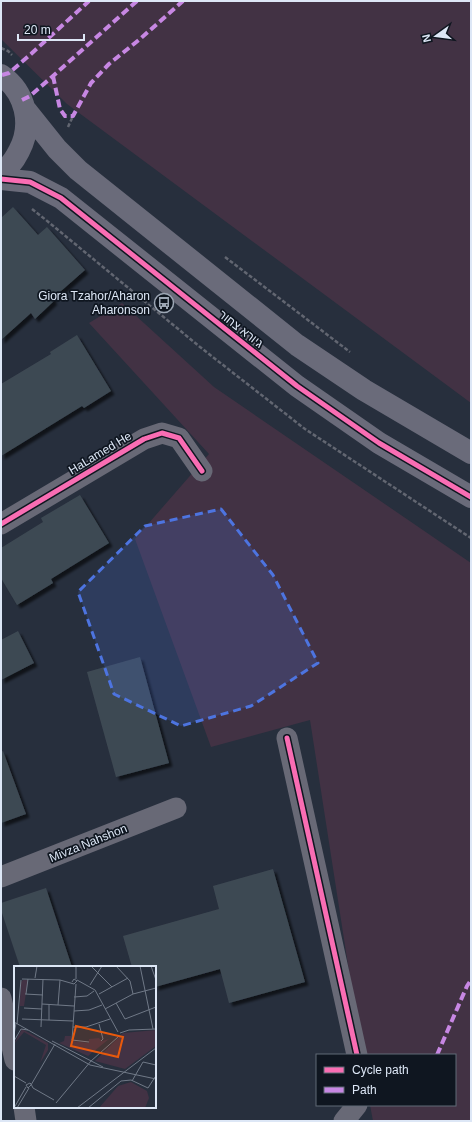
<svg xmlns="http://www.w3.org/2000/svg" width="472" height="1122" viewBox="0 0 472 1122" font-family="Arial,'Noto Sans Hebrew',sans-serif">
	<defs>
		<filter id="shadow"><feDropShadow dx="3.5" dy="3.5" stdDeviation="1" flood-color="#0009"/></filter>
	</defs>
	<rect width="100%" height="100%" fill="#272f3d"/>
	<path fill="#423244" d="M1 1H471V403L67 104 1 39Z
		M122 303 214 387 471 563V1121H373L370 1105H455V1055H362L310 720 211 747 135 539 209 454 89 323Z"/>
	<path fill="#3e4953" filter="url(#shadow)" d="M13 207 38 235 47 227 85 270 52 299 54 301 35 319 31 313 1 340V218Z
		M77 335 111 391 84 408 82 406 1 456V384L51 354 50 352Z
		M80 495 109 543 51 579 53 583 17 605 1 578V548L43 522 41 518Z
		M18 631 34 663 1 680V640Z
		M140 657 169 763 116 777 87 672Z
		M3 751 26 814 1 823V752Z
		M273 869 305 982 229 1003 220 969 155 987V967H132L123 936 219 909 213 886Z
		M46 888 72 967H20L1 910V903Z"/>
	<g fill="none" stroke-linecap="round" stroke-linejoin="round">
		<path stroke="#626671" stroke-width="2.5" stroke-dasharray="4 2" stroke-linecap="butt" d="M1 48 8 51 12 55
			M68 127 73 116
			M32 209 46 220 200 347 305 429 471 538
			M225 257 350 352"/>
		<path stroke="#686976" stroke-width="21" d="M1 524 144 439 162 433 179 438 202 471
			M287 738 357 1055
			M1 877 176 808
			M1 998 15 1060
			M24 1107 26 1121
			M344 1121 357 1105"/>
		<path stroke="#6a6b7a" stroke-width="22" d="M1 75C26 92 33 125 19 151 15 159 9 168 1 172
			M25 109 57 149 78 170 297 345 364 390 471 453
			M1 179 30 182 61 198 297 386 379 443 471 497"/>
		<path stroke="#c787e3" stroke-width="4" stroke-dasharray="8 4" stroke-linecap="butt" d="M2 75 9 73 31 54 89 1
			M53 76 60 109 65 116H73L91 83 109 64 140 39 183 1
			M22 100 30 96 53 76 137 1
			M437 1055 467 986 471 980"/>
		<defs>
			<path id="cycleway" d="M1 179 30 182 61 198 297 386 379 443 471 497
				M1 524 144 439 162 433 179 438 202 471
				M287 738 357 1055"/>
		</defs>
		<use href="#cycleway" stroke="#0f1620" stroke-width="8"/>
		<use href="#cycleway" stroke="#f96db3" stroke-width="5"/>
	</g>
	<path fill="#4d74e0" fill-opacity="0.2" stroke="#4d74e0" stroke-width="3" stroke-dasharray="8 5" stroke-linejoin="round" d="M221 509 273 575 318 663 251 706 181 726 114 694 78 592 145 526Z"/>
	<defs>
		<symbol id="bus-ring" viewBox="-11 -11 22 22"><circle r="9.5" fill="#0f1620" stroke="#9da7b5" stroke-width="1.5"/><path d="M-5-6H5V4H4V6H2V4H-2V6H-4V4H-5ZM-3.5-4V0h7V-4ZM-3.5 1.2v1.5H-2V1.2ZM2 1.2v1.5H3.5V1.2Z" fill="#9da7b5"/></symbol>
	</defs>
	<g fill-rule="evenodd">
		<use href="#bus-ring" x="153" y="292" width="22" height="22"/>
	</g>
	<g text-anchor="middle" dominant-baseline="central" stroke-width="3.5" stroke-linejoin="round" paint-order="stroke">
		<g font-size="12" fill="#dde7f6" stroke="#0f1620" text-anchor="end">
			<text x="150" y="296">Giora Tzahor/Aharon<tspan x="150" dy="14">Aharonson</tspan></text>
		</g>
		<g font-size="12" fill="#dde7f6" stroke="#0f1620">
			<text transform="translate(241 329) rotate(38)">גיורא צחור</text>
			<text transform="translate(100 453) rotate(-31)">HaLamed He</text>
			<text transform="translate(88 843) rotate(-22)">Mivza Nahshon</text>
		</g>
	</g>
	<g transform="translate(14 966)">
		<rect width="142" height="142" fill="#272f3d"/>
		<path d="M9 14H14L10 40H6L5 50 7 16ZM8 63 34 77V84L26 97 32 79 10 66 0 78ZM142 64V80L111 103 81 95 109 67ZM51 70H57L58 75 75 77V73L85 72 88 75 95 73 74 90 45 77 50 75ZM117 116 133 125 135 132 131 142H85L104 120Z" fill="#423244"/>
		<path fill="none" stroke="#707987" stroke-width="1" d="M77 0 98 21M102 0 116 15 119 28M126 0 139 63M137 0 142 14M21 12 23 0M8 13 46 14 60 18 63 15 60 13 58 16M62 13V0M63 14 81 24 104 66M62 18 58 74 75 76M76 19 88 0M11 28 29 29M12 28 14 13M85 28 114 12M60 31 73 30 80 25M102 37 111 53 142 41M28 38 60 40M44 39 46 14M10 42 28 43M91 43 119 28 142 22M60 45 75 44 88 39M8 53 59 55M35 54V38M0 56 76 99 142 113M3 58 7 14M85 58 89 73 87 75M27 61 29 13M59 61H72L96 53M106 67 115 64 142 63M0 69 2 57M0 75 7 63 14 64M38 75 89 101M0 110 12 117M118 115 129 96 142 99M17 119 41 78M17 119 14 122 12 119 16 117 17 118 19 122 40 134M42 137 77 95 104 71M0 142 12 121M3 142 15 122M63 142 142 82M74 142 107 115 117 114 134 122 141 111"/>
		<path fill="#e8590c" fill-opacity="0.15" stroke="#e8590c" stroke-width="2" d="M62 60 109 71 104 91 57 80Z"/>
		<rect width="142" height="142" fill="none" stroke="#dde7f6" stroke-width="2"/>
	</g>
	<rect width="472" height="1122" fill="none" stroke="#dde7f6" stroke-width="4"/>
	<rect x="316" y="1054" width="140" height="52" fill="#0f1620" stroke="#616a76"/>
	<rect x="324" y="1067" width="20" height="6" fill="#f96db3" stroke="#616a76"/>
	<text x="352" y="1074" font-size="12" fill="#dde7f6">Cycle path</text>
	<rect x="324" y="1087" width="20" height="6" fill="#c787e3" stroke="#616a76"/>
	<text x="352" y="1094" font-size="12" fill="#dde7f6">Path</text>
	<g transform="translate(436 36) rotate(256)" stroke="#0f1620" stroke-width="3" paint-order="stroke">
	<path d="M0-3L7 15L0 10L-7 15Z" fill="#dde7f6"/>
	<text y="-6" font-size="11" font-weight="bold" text-anchor="middle" fill="#dde7f6">N</text>
	</g>
	<path d="M18 34v6h66v-6" fill="none" stroke="#dde7f6" stroke-width="2"/>
	<text x="24" y="34" font-size="12" fill="#dde7f6" stroke="#0f1620" stroke-width="3" paint-order="stroke">20 m</text>
</svg>
